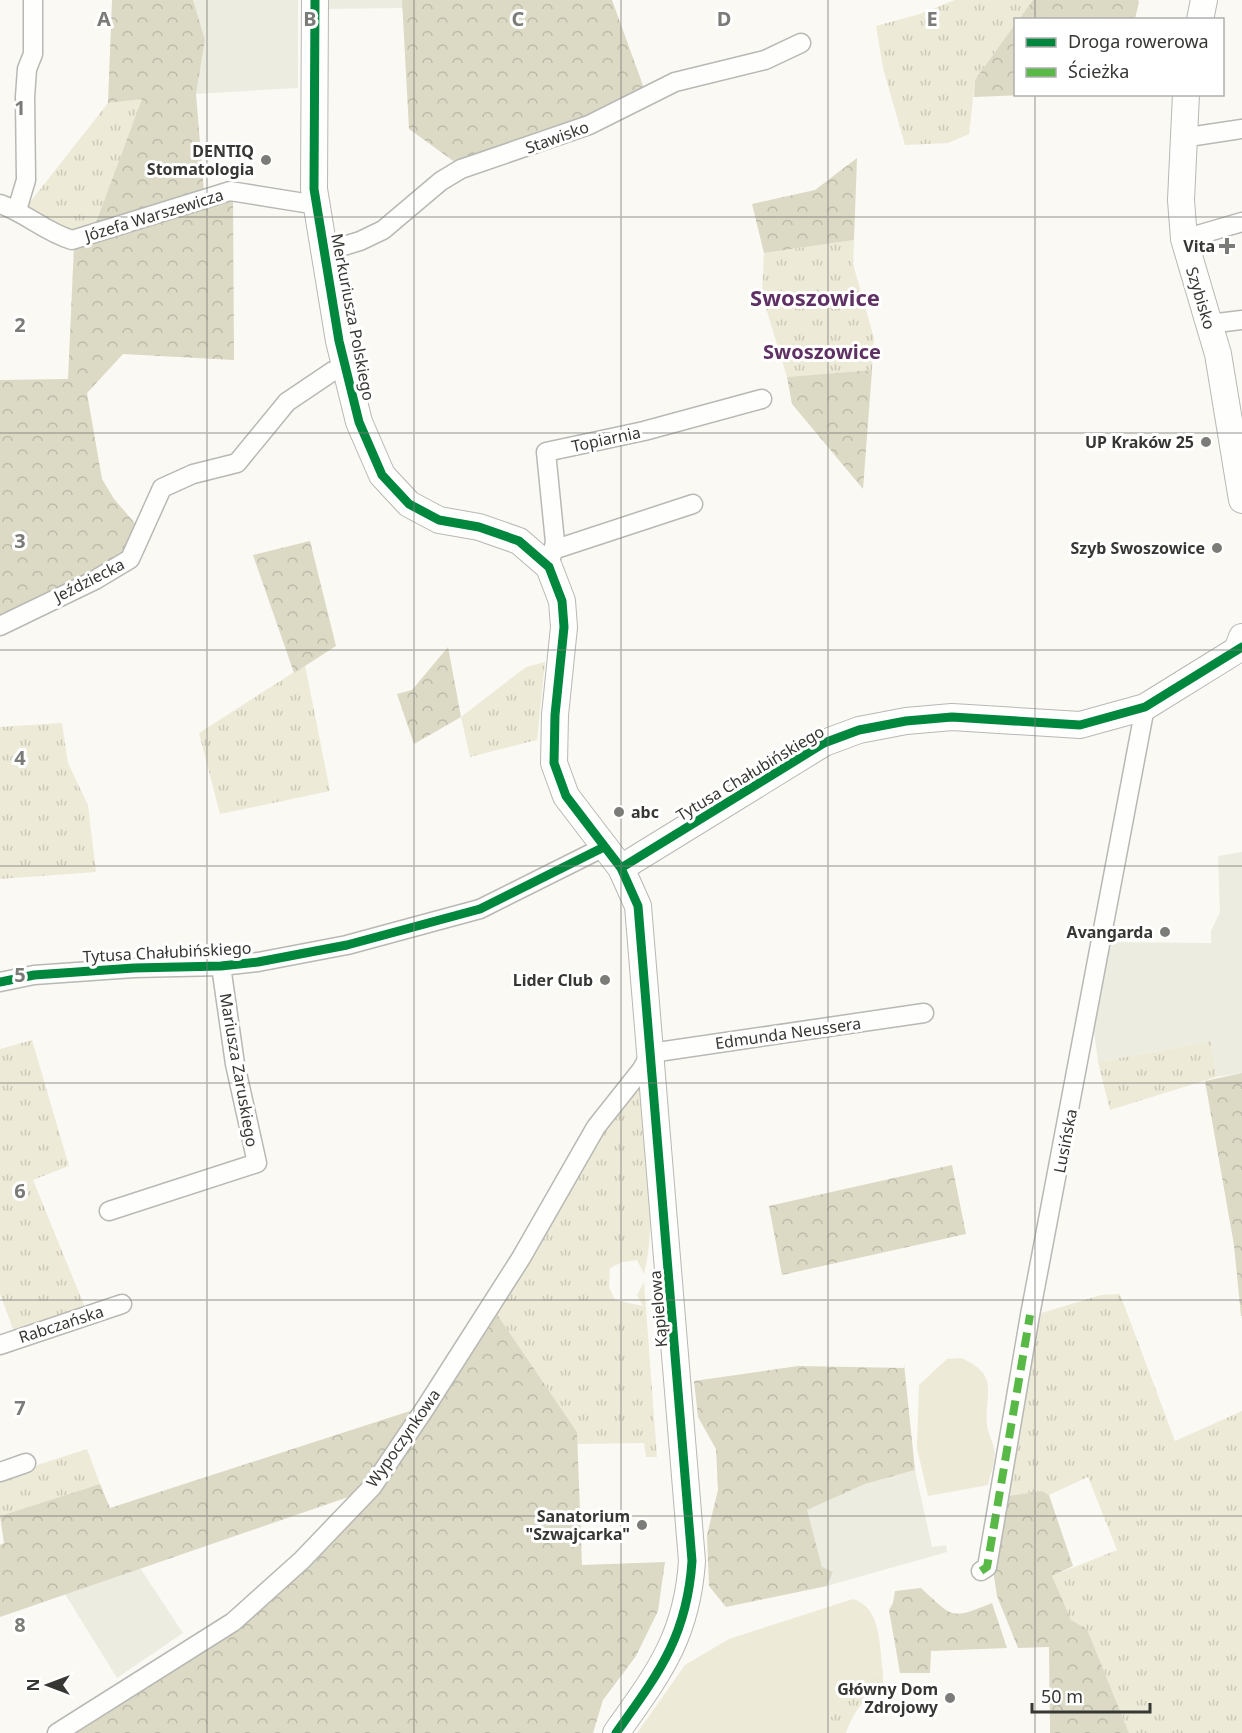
<svg xmlns="http://www.w3.org/2000/svg" width="1242" height="1733" viewBox="0 0 1242 1733" font-family="'Noto Sans',sans-serif">
	<defs>
		<pattern id="grass-tufts" width="24" height="20" patternUnits="userSpaceOnUse" patternTransform="scale(1.5)"><rect width="24" height="20" fill="#edead7"/><path d="M3 7l-1-3M5 7V3M7 7l1-3M15 17l-1-3M17 17v-4M19 17l1-3" fill="none" stroke="#ccc9b9"/></pattern>
		<pattern id="forest-crowns" width="20" height="18" patternUnits="userSpaceOnUse" patternTransform="scale(1.5)"><rect width="20" height="18" fill="#dcd9c5"/><path d="M2 6a3 3 0 1 1 6 0M12 15a3 3 0 1 1 6 0" fill="none" stroke="#bdbbaa"/></pattern>
	</defs>
	<rect width="100%" height="100%" fill="#faf9f4"/>
	<path fill="#edece1" d="M193 0H298V88L196 94 205 40Z
		M327 0H402L403 8 327 9Z
		M1242 852V1073L1216 1077 1211 1041 1098 1062 1094 1031 1106 942 1211 943V931L1220 912 1218 856Z
		M915 1470 932 1547 946 1545 947 1552 827 1586 833 1573 822 1568 806 1510 865 1484Z
		M140 1568 183 1633 117 1678 65 1594Z"/>
	<path fill="url(#grass-tufts)" d="M955 0H1033L1019 19 1016 20 1015 24 975 80 969 134 948 143 905 145 883 68 876 26 920 14Z
		M143 98 95 225 69 232 23 211 108 103Z
		M854 240 853 264 874 338 872 370 787 377 762 295 764 253Z
		M545 662 537 740 470 757 461 717 526 667Z
		M305 665 330 791 220 814 199 733Z
		M62 723 68 763 88 805 96 872 0 879V727Z
		M32 1040 69 1166 33 1180 86 1310 15 1334 0 1294V1049Z
		M1211 1041 1216 1077 1110 1110 1098 1062Z
		M640 1080C645 1143 659 1211 644 1274L637 1260 622 1262 610 1268 609 1287 615 1300 643 1306 637 1295 644 1282 657 1457H646L644 1443 576 1444 577 1432 494 1310 604 1124Z
		M1120 1294 1175 1441 1242 1411V1733H1129L1087 1629 1071 1620 1052 1576 1117 1550 1088 1477 1049 1495 1042 1491 1001 1497 1038 1314 1101 1295Z
		M87 1449 100 1484 0 1516V1477Z
		M883 1672V1685C864 1698 854 1711 846 1733H826C833 1705 851 1675 883 1672Z"/>
	<path fill="url(#forest-crowns)" d="M112 0H193L205 40 196 94 204 192 95 225 142 99 108 103Z
		M402 0H612L645 91 620 106 456 163 409 129Z
		M1033 0H1138L1139 2 1135 19H1019Z
		M1015 24 1016 94 1023 95 974 97 975 80Z
		M857 158 854 240 764 253 752 204 815 190Z
		M233 197 234 360 123 354 87 393 102 479 114 499 140 529 126 555 0 619V380L68 379 74 246Z
		M872 370 863 489 792 404 787 377Z
		M310 541 336 646 294 673 253 555Z
		M448 647 461 717 414 744 397 694 412 690Z
		M1242 1073V1316H1241L1234 1245 1205 1081Z
		M952 1165 966 1234 782 1275 769 1206Z
		M494 1310 577 1432 582 1565 665 1562 658 1611 636 1656 603 1700 593 1733H67L86 1718 243 1626 376 1488Z
		M904 1364 915 1470 865 1484 807 1510 822 1567 833 1572 827 1586 726 1607 709 1586 707 1535 718 1490 716 1449 698 1417 694 1381 798 1366 904 1368Z
		M410 1411 413 1416 357 1494 0 1617V1545L4 1543 0 1516 100 1484 110 1508Z
		M1042 1491 1049 1495 1073 1566 1052 1576 1071 1620 1087 1629 1129 1733H1050L1049 1647 1018 1648 997 1596 993 1570 1001 1497Z
		M921 1588C954 1618 950 1620 992 1603L1007 1648 931 1651 930 1673H900L889 1610 893 1603 895 1591Z"/>
	<path fill="#edead7" d="M961 1358C1001 1375 984 1393 987 1425 988 1433 992 1440 994 1448 997 1458 990 1475 988 1485L928 1496 917 1448 919 1385 947 1359Z
		M853 1599C882 1608 879 1646 883 1672 851 1675 833 1705 826 1733H637L685 1665 729 1639Z"/>
	<g fill="none" stroke-linecap="round" stroke-linejoin="round">
		<defs>
			<path id="street" d="M1182 138 1242 129
				M0 204C26 213 45 232 72 240L230 191 317 205
				M17 210 26 180 25 97 27 69 33 54V0
				M1184 239 1242 222
				M324 252 360 241 383 230 441 181 461 169 589 125 675 82 765 60 801 43
				M1209 324 1242 320
				M553 550 693 504
				M549 567 555 542 546 452 644 431 762 399
				M0 626 95 580 130 559 162 488 193 474 237 463 287 402 333 371 346 367
				M0 982 34 975 134 968 221 966 258 962 347 945 480 909 604 847
				M109 1211 257 1163 235 1064 221 966
				M0 1345 122 1304
				M0 1472 26 1463
				M981 1571 987 1567 1030 1315 1145 707
				M57 1733 233 1622 302 1560 372 1487 424 1410 521 1258 596 1127 642 1069 651 1053 924 1013"/>
			<path id="secondary" d="M315 0 314 189 339 341 359 422 382 475 409 504 439 520 479 527 519 541 549 567 562 601 564 627 555 715 554 763 566 796 621 868 638 906 692 1561C687 1637 658 1674 616 1733
				M1200 20 1204 0
				M1186 94 1181 200 1184 239 1218 354 1242 500
				M621 868 824 743 859 730 906 721 952 717 1080 725 1145 707 1237 650 1242 637"/>
		</defs>
		<use href="#street" stroke="#b8b8b4" stroke-width="21"/>
		<use href="#secondary" stroke="#b8b8b4" stroke-width="28"/>
		<use href="#street" stroke="#fefefd" stroke-width="18"/>
		<use href="#secondary" stroke="#fefefd" stroke-width="26"/>
		<path stroke="#58b947" stroke-width="8" stroke-dasharray="15 8" stroke-linecap="butt" d="M981 1571 987 1567 1030 1315"/>
		<defs>
			<path id="cycleway" d="M315 0 314 189 339 341 359 422 382 475 409 504 439 520 479 527 519 541 549 567 562 601 564 627 555 715 554 763 566 796 621 868 638 906 692 1561C687 1637 658 1674 616 1733
				M621 868 824 743 859 730 906 721 952 717 1080 725 1145 707 1242 647
				M0 982 34 975 134 968 221 966 258 962 347 945 480 909 604 847"/>
		</defs>
		<use href="#cycleway" stroke="#fff" stroke-width="13"/>
		<use href="#cycleway" stroke="#00873e" stroke-width="9"/>
	</g>
	<path fill="none" stroke="#7b7b77" stroke-width="1.5" stroke-opacity="0.55" d="M207 0V1733M414 0V1733M621 0V1733M828 0V1733M1035 0V20M1035 94V1733M0 217H1242M0 433H1242M0 650H1242M0 866H1242M0 1083H1242M0 1300H1242M0 1516H1242"/>
	<g fill="#7b7b77" stroke="#fff" stroke-width="2">
		<circle cx="266" cy="160" r="6"/>
		<path d="M1224 237h6v6h6v6h-6v6h-6v-6h-6v-6h6z"/>
		<circle cx="1206" cy="442" r="6"/>
		<circle cx="1217" cy="548" r="6"/>
		<circle cx="619" cy="812" r="6"/>
		<circle cx="1165" cy="932" r="6"/>
		<circle cx="605" cy="980" r="6"/>
		<circle cx="642" cy="1525" r="6"/>
		<circle cx="950" cy="1698" r="6"/>
	</g>
	<g text-anchor="middle" dominant-baseline="central" stroke-width="6" stroke-linejoin="round" paint-order="stroke">
		<g font-size="16" fill="#373734" stroke="#fff">
			<text transform="translate(557 137) rotate(-20)">Stawisko</text>
			<text transform="translate(154 215) rotate(-17)">Józefa Warszewicza</text>
			<text transform="translate(1201 298) rotate(73)">Szybisko</text>
			<text transform="translate(353 317) rotate(79)">Merkuriusza Polskiego</text>
			<text transform="translate(606 439) rotate(-12)">Topiarnia</text>
			<text transform="translate(89 580) rotate(-27)">Jeździecka</text>
			<text transform="translate(750 773) rotate(-31)">Tytusa Chałubińskiego</text>
			<text transform="translate(167 952) rotate(-3)">Tytusa Chałubińskiego</text>
			<text transform="translate(788 1033) rotate(-8)">Edmunda Neussera</text>
			<text transform="translate(239 1070) rotate(80)">Mariusza Zaruskiego</text>
			<text transform="translate(1065 1141) rotate(-79)">Lusińska</text>
			<text transform="translate(658 1309) rotate(-95)">Kąpielowa</text>
			<text transform="translate(61 1324) rotate(-18)">Rabczańska</text>
			<text transform="translate(403 1438) rotate(-55)">Wypoczynkowa</text>
		</g>
		<g font-size="16" font-weight="bold" fill="#373734" stroke="#fff" text-anchor="end">
			<text x="254" y="151">DENTIQ<tspan x="254" dy="18">Stomatologia</tspan></text>
			<text x="1215" y="246">Vita</text>
			<text x="1194" y="442">UP Kraków 25</text>
			<text x="1205" y="548">Szyb Swoszowice</text>
			<text x="631" y="812" text-anchor="start">abc</text>
			<text x="1153" y="932">Avangarda</text>
			<text x="593" y="980">Lider Club</text>
			<text x="630" y="1516">Sanatorium<tspan x="630" dy="18">"Szwajcarka"</tspan></text>
			<text x="938" y="1689">Główny Dom<tspan x="938" dy="18">Zdrojowy</tspan></text>
		</g>
		<g font-size="20" font-weight="bold" fill="#5e3063" stroke="#fff">
			<text x="822" y="351">Swoszowice</text>
		</g>
		<g font-size="22" font-weight="bold" fill="#5e3063" stroke="#fff">
			<text x="815" y="297">Swoszowice</text>
		</g>
	</g>
	<g font-size="20" text-anchor="middle" font-weight="bold" fill="#7b7b77" stroke="#fff" stroke-width="6" stroke-linejoin="round" paint-order="stroke">
		<text x="104" y="26">A</text>
		<text x="310" y="26">B</text>
		<text x="518" y="26">C</text>
		<text x="724" y="26">D</text>
		<text x="932" y="26">E</text>
		<text x="20" y="115">1</text>
		<text x="20" y="332">2</text>
		<text x="20" y="548">3</text>
		<text x="20" y="765">4</text>
		<text x="20" y="982">5</text>
		<text x="20" y="1198">6</text>
		<text x="20" y="1415">7</text>
		<text x="20" y="1632">8</text>
	</g>
	<rect x="1014" y="18" width="210" height="78" fill="#ffffff" stroke="#afafae" stroke-width="1.5"/>
	<rect x="1026" y="38" width="30" height="9" fill="#00873e" stroke="#afafae" stroke-width="1.5"/>
	<text x="1068" y="48" font-size="18" fill="#373734">Droga rowerowa</text>
	<rect x="1026" y="68" width="30" height="9" fill="#58b947" stroke="#afafae" stroke-width="1.5"/>
	<text x="1068" y="78" font-size="18" fill="#373734">Ścieżka</text>
	<g transform="translate(48 1685) rotate(270)" stroke="#ffffff" stroke-width="4.5" paint-order="stroke">
	<path d="M0-4.5L10 22L0 15L-10 22Z" fill="#373734"/>
	<text y="-9" font-size="16" font-weight="bold" text-anchor="middle" fill="#373734">N</text>
	</g>
	<path d="M1032 1703v9h118v-9" fill="none" stroke="#373734" stroke-width="3"/>
	<text x="1041" y="1703" font-size="18" fill="#373734" stroke="#ffffff" stroke-width="4.5" paint-order="stroke">50 m</text>
</svg>
